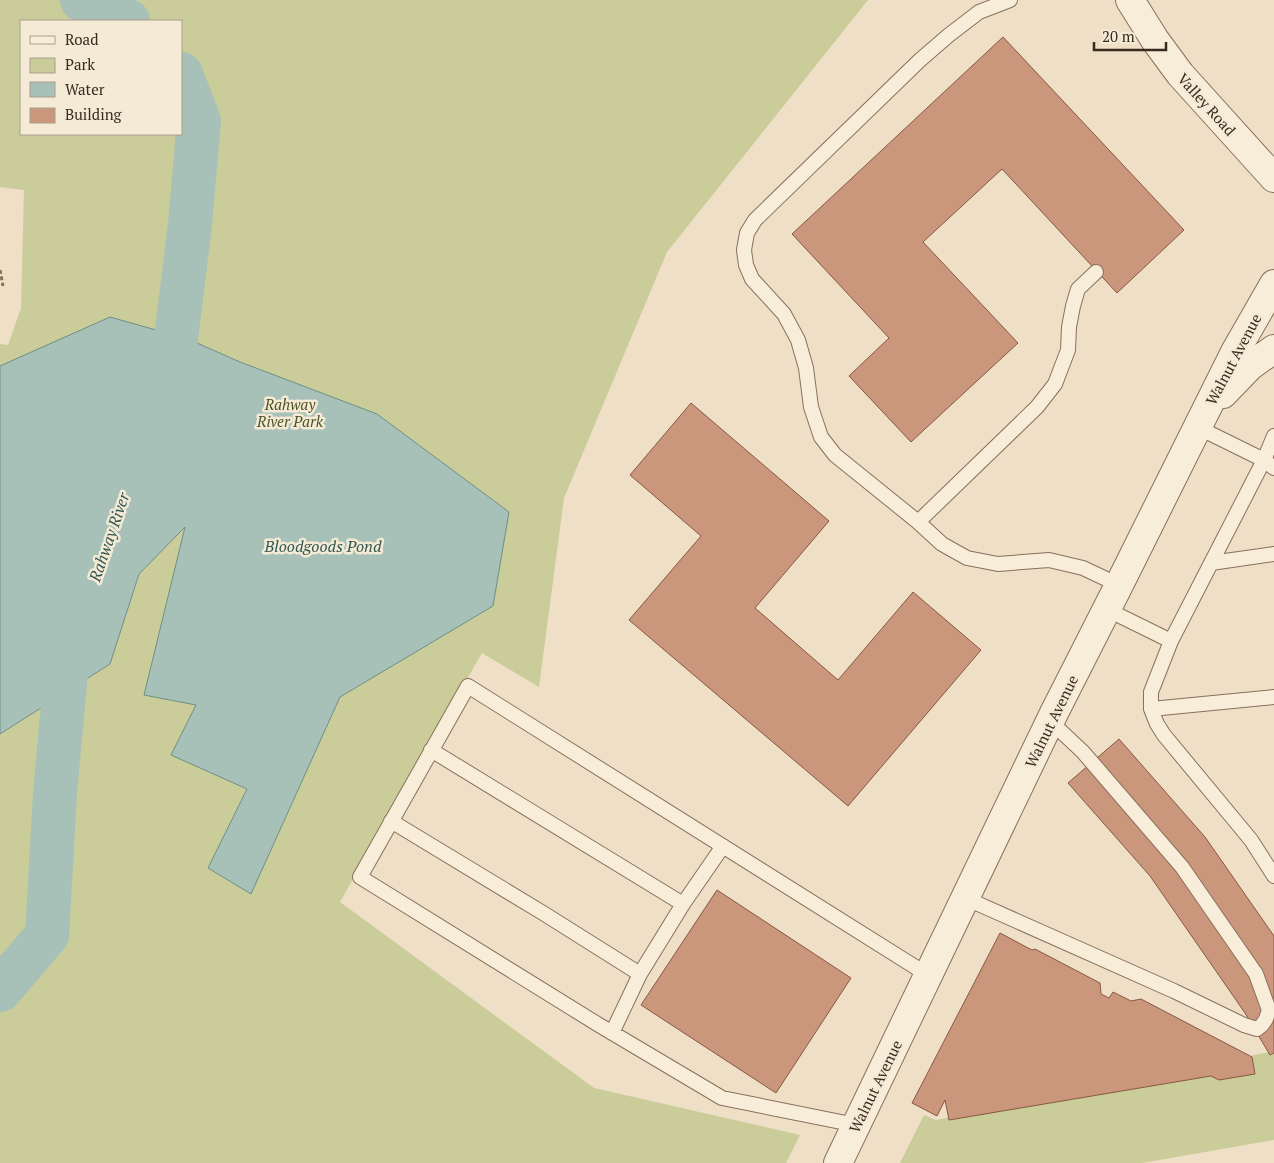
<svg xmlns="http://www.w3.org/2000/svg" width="1274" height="1163" viewBox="0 0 1274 1163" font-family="'PT Serif',serif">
	<rect width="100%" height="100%" fill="#eedfc6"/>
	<path fill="#cacc99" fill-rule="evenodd" d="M0 0H868L667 252 564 498 539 687 482 653 340 902 594 1088 800 1135 786 1163H0V344L8 345 21 308 24 190 0 187ZM21 21H181V134H21Z
		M1274 1051V1140L1142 1163H900L924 1115 936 1120Z"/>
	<path fill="#a7c1b8" stroke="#6e9085" d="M110 317 188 339 240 362 377 414 509 512 493 606 340 697 251 894 208 868 247 789 171 755 196 705 144 695 185 527 139 574 110 664 0 734V366Z"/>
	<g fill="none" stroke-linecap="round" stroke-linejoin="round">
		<path stroke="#a7c1b8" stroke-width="44" d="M82 0 128 21
			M159 392 175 347 190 224 199 121 181 74
			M0 990 47 935 55 793 67 661 76 636"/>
	</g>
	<path fill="#cb977c" stroke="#875842" d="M1003 37 1184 230 1117 293 1002 169 923 242 1018 343 911 442 849 376 889 338 792 234Z
		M691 403 829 521 755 608 838 680 913 592 981 650 848 806 629 620 701 536 630 475Z
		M1119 739 1205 837 1274 936V1053L1270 1055 1245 1013 1150 876 1068 783Z
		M717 890 851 978 776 1093 641 1005Z
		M1000 933 1032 950 1035 949 1100 983 1101 994 1109 998 1113 992 1131 1001 1141 999 1252 1057 1255 1074 1219 1080 1211 1076 949 1120 945 1100 937 1116 912 1103Z"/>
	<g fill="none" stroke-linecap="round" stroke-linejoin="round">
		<defs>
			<path id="service" d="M1010 0 979 12 949 35 920 60 755 220 747 233 744 250 746 265 752 279 784 314 798 340 806 368 811 407 821 437 835 455 918 522 942 544 967 558 998 564 1049 560 1083 568 1119 585
				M1197 427 1264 460 1274 468
				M918 522 1037 407 1055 384 1068 350 1069 327 1073 306 1078 289 1096 272
				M1211 563 1274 554
				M1106 609 1171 641 1151 692V709L1157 724 1164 735 1251 840 1274 876
				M1171 641 1264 460 1274 436
				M1151 709 1274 697
				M431 750 683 904
				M391 821 543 913 640 974
				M965 898 1174 991 1244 1025 1257 1029 1262 1025 1266 1019 1269 1010 1256 974 1182 867 1083 752 1050 721
				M612 1033 640 974 683 904 723 846
				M856 1125 722 1098 599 1025 360 877 468 686 928 975"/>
			<path id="tertiary" d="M1130 0 1155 40 1180 74 1274 178
				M1223 394 1250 366 1274 349
				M838 1163 1054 713 1119 585 1235 352 1274 284"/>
		</defs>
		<use href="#service" stroke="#89705c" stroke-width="16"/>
		<use href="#tertiary" stroke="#89705c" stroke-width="30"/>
		<path stroke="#89705c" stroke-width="3" stroke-dasharray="4 2.5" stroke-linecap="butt" d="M0 270 3 286"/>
		<use href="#service" stroke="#f8edd9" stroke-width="14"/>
		<use href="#tertiary" stroke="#f8edd9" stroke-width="28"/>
	</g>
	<g text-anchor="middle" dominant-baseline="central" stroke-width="5" stroke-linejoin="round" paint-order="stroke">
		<g font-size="15" fill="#392a1f" stroke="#f5ead5">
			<text transform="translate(1207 104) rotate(48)">Valley Road</text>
			<text transform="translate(1233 359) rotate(-62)">Walnut Avenue</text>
			<text transform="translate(1051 721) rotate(-64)">Walnut Avenue</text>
			<text transform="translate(875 1086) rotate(-64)">Walnut Avenue</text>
		</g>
		<g font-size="15" font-style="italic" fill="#4d5526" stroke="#f5ead5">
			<text x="290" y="404">Rahway<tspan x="290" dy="17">River Park</tspan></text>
		</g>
		<g font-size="16" font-style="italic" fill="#2f5853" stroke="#f5ead5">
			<text transform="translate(109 537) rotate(-71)">Rahway River</text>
			<text x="323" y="546">Bloodgoods Pond</text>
		</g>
	</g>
	<rect x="20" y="20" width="162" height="115" fill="#f5ead5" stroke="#aa9d8c"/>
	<rect x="30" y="36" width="25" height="8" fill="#f8edd9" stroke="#aa9d8c"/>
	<text x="65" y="45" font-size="15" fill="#392a1f">Road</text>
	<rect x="30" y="58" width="25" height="15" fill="#cacc99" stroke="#aa9d8c"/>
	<text x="65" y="70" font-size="15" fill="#392a1f">Park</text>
	<rect x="30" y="82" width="25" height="15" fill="#a7c1b8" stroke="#aa9d8c"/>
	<text x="65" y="95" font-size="15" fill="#392a1f">Water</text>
	<rect x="30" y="108" width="25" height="15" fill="#cb977c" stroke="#aa9d8c"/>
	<text x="65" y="120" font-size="15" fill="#392a1f">Building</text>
	<path d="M1094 42v8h72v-8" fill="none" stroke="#392a1f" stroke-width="2.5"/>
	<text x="1102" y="42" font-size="15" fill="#392a1f" stroke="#f5ead5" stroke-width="4" paint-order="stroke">20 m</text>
</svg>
